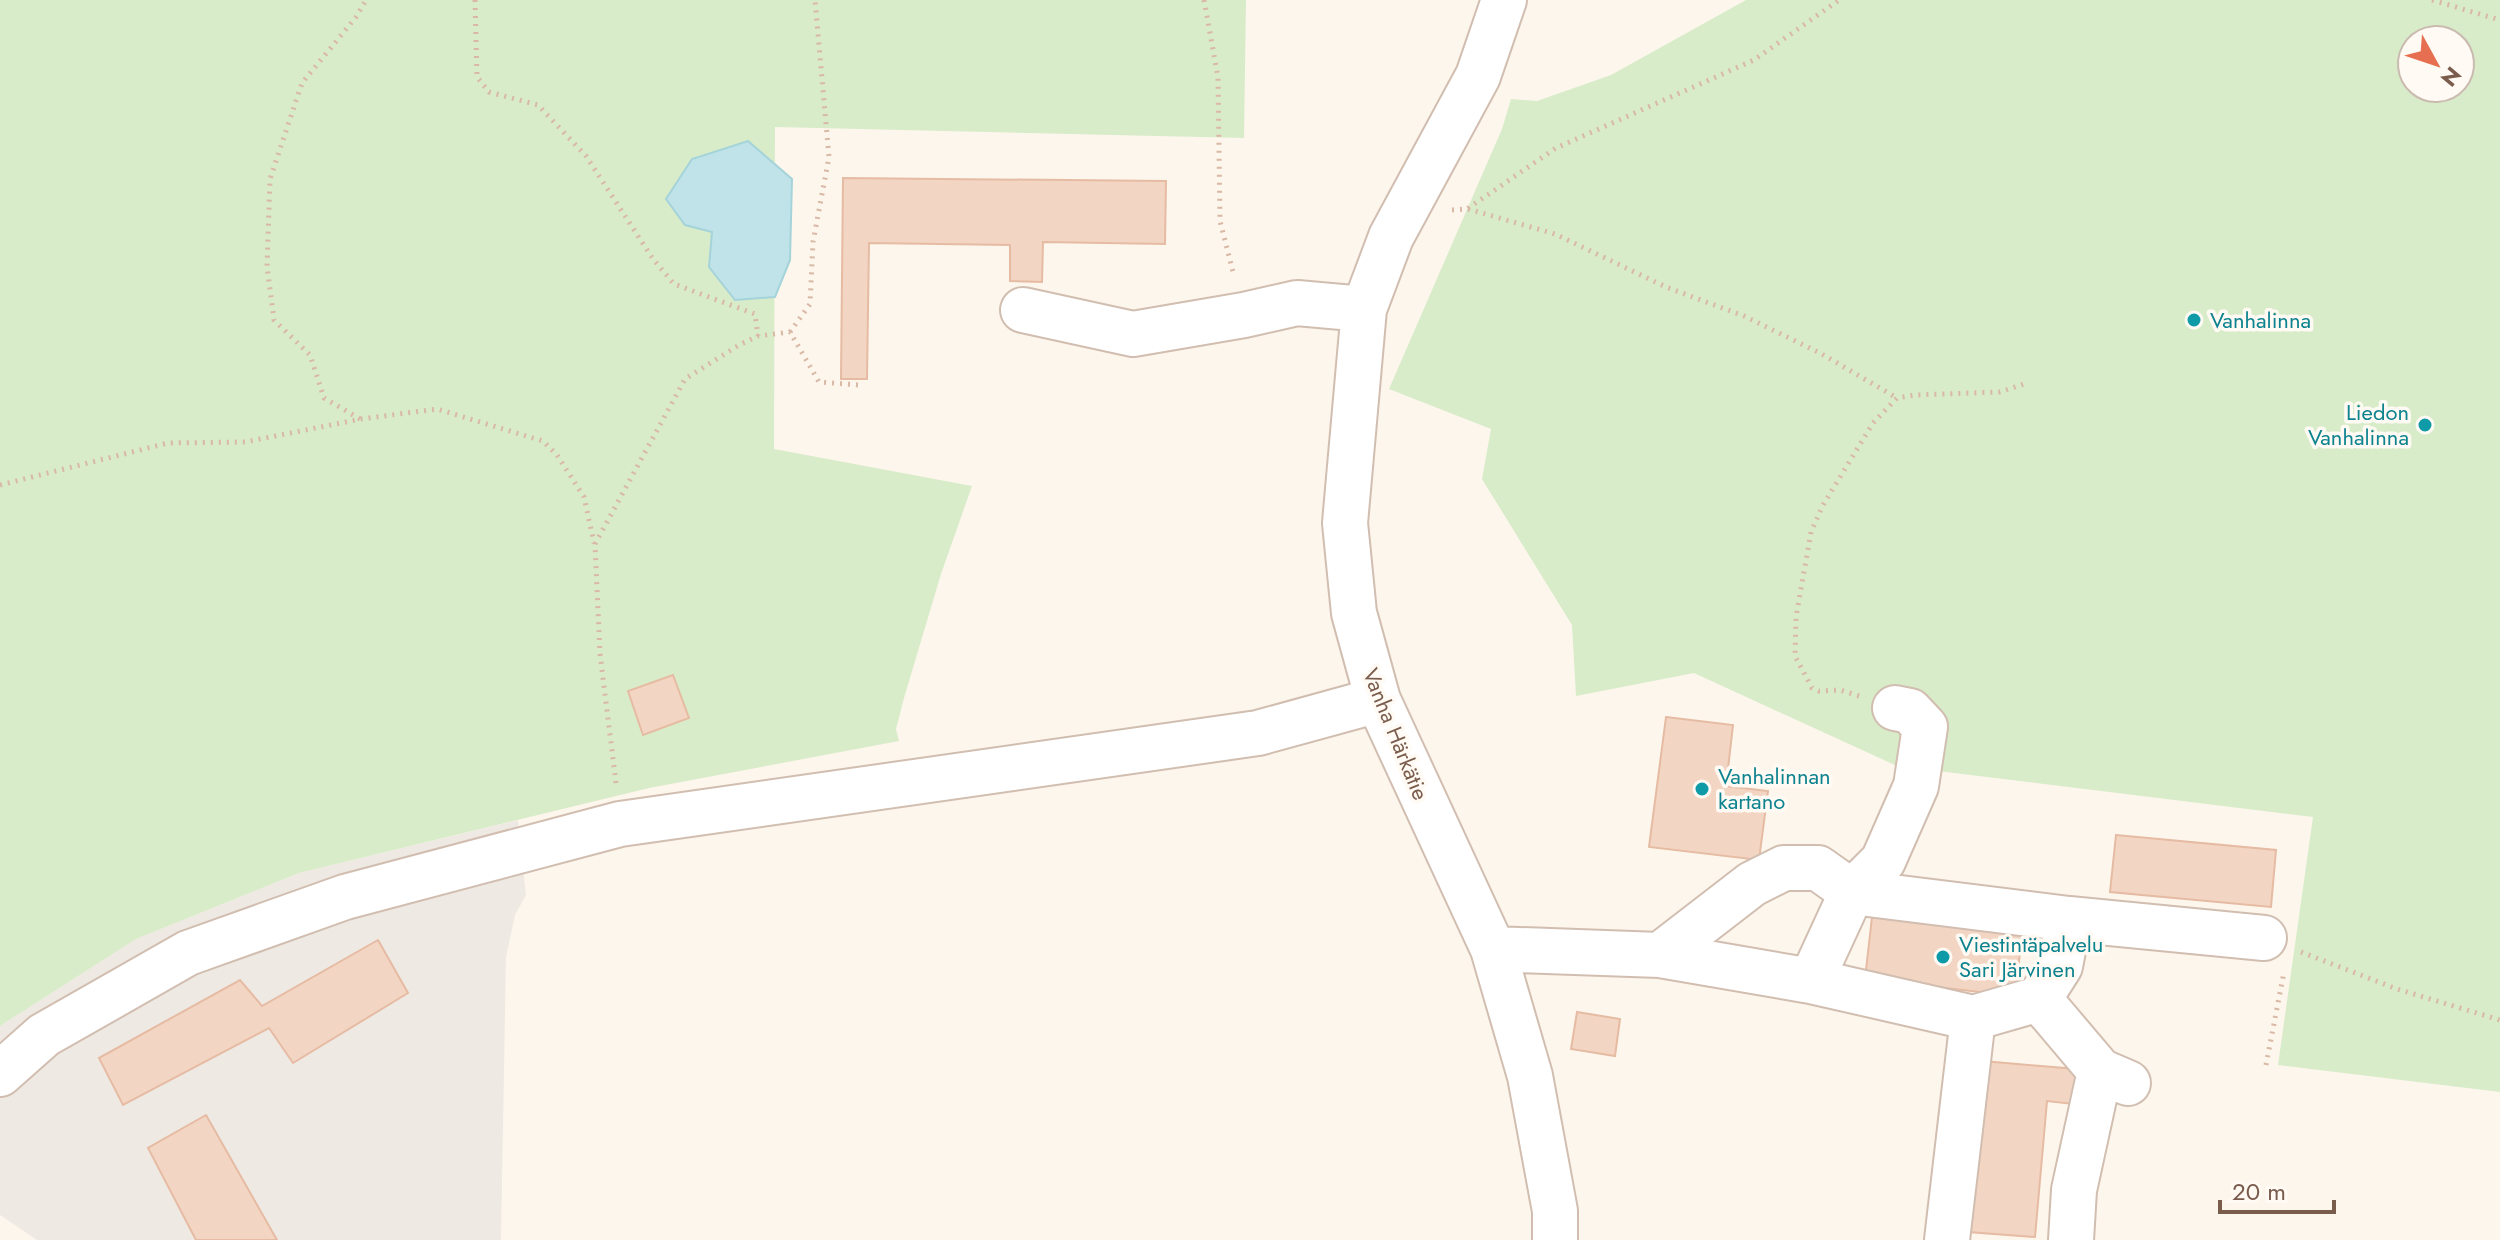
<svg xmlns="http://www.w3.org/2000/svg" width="2500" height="1240" viewBox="0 0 2500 1240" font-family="Jost,sans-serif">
	<rect width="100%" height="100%" fill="#fdf6ec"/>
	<path fill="#efe9e4" d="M518 820 526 895 515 915 506 957 501 1240H37L0 1215V1026L136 939 299 873Z"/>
	<path fill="#d8ecc9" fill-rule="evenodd" d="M0 0H1246L1244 138 775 127 774 449 972 486 941 574 904 698 896 729 899 741 649 788 299 873 136 939 0 1026Z
		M1746 0H2500V1092L2278 1065 2313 817 1897 766 1694 673 1576 696 1572 625 1482 479 1491 429 1389 389 1502 129 1511 99 1537 101 1611 75ZM2412 40H2460V88H2412Z"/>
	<path fill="#bfe3e8" stroke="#a5d3da" stroke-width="2" d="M748 141 792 179 790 260 775 297 735 300 709 267 712 232 685 225 666 199 692 159Z"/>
	<path fill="#f3d5c3" stroke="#e6bba3" stroke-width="2" d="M843 178 1166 181 1165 244 1043 242 1042 282 1010 281V245L869 243 867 379H841Z
		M673 675 689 718 643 735 628 691Z
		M1666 717 1733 725 1726 786 1768 791 1759 860 1649 847Z
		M2116 835 2276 850 2271 907 2110 892Z
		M1872 917 2022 935 2015 996 1865 979Z
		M378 940 408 993 293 1063 269 1028 123 1105 99 1058 240 980 262 1006Z
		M1577 1012 1620 1019 1615 1056 1571 1049Z
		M1983 1061 2076 1069 2073 1104 2047 1101 2035 1237 1968 1232Z
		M206 1115 277 1240H196L148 1148Z"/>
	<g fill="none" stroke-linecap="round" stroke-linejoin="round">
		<defs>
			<path id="minor" d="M1504 0 1478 76 1391 237 1364 309 1345 523 1354 613 1378 700 1493 949 1530 1076 1555 1211V1240
				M1023 310 1133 334 1244 315 1297 303 1364 309
				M2069 919 2264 938
				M1493 949 1660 955 1811 981 1973 1018 2039 999 2100 1071 2128 1083
				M1660 955 1752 884 1784 868H1818L1852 892 1883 861 1916 786 1925 727 1910 711 1895 708
				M1811 981 1852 892 2069 919 2060 966 2039 999
				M0 1074 44 1035 188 953 345 897 620 824 1258 733 1378 700
				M1947 1240 1973 1018
				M2071 1240 2074 1190 2100 1071"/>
		</defs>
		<use href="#minor" stroke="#d1beb0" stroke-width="48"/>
		<path stroke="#d9b8a5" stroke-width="5" stroke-dasharray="2 6" stroke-linecap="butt" d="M475 0 477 77 489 92 538 105 586 156 653 259 674 284 755 314 758 336
			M1204 0 1218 77 1220 221 1234 276
			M2432 0 2500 20
			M1468 209 1555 234 1666 287 1744 316 1820 353 1897 398
			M1452 210 1467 209 1556 148 1754 60 1839 0
			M790 332 810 304 813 242 829 157 815 0
			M360 419 324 398 310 355 274 320 267 266 270 179 302 83 356 17 366 0
			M0 485 168 443 245 442 361 419 437 409 543 441 557 455 584 497 594 543
			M1859 696 1840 690 1819 691 1812 688 1795 656 1796 617 1811 532 1823 505 1873 423 1897 398 1915 395 2000 392 2024 384
			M616 783 600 654 595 544 685 379 739 345 758 336 790 332 819 382 859 385
			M2301 952 2397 989 2500 1020
			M2266 1065 2284 972"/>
		<use href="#minor" stroke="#fff" stroke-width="44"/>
	</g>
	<g fill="#0f9aa8" stroke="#fffaf3" stroke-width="3">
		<circle cx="2194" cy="320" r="8"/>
		<circle cx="2425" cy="425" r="8"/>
		<circle cx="1702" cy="789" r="8"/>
		<circle cx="1943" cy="957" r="8"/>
	</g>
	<g text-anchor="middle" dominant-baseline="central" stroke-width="7" stroke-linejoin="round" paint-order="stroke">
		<g font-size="22" fill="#0d838f" stroke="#fffaf3" text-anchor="start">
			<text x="2210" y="320">Vanhalinna</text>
			<text x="2409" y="412" text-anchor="end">Liedon<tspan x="2409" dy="25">Vanhalinna</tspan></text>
			<text x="1718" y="776">Vanhalinnan<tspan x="1718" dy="25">kartano</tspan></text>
			<text x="1959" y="944">Viestintäpalvelu<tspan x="1959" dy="25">Sari Järvinen</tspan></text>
		</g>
		<g font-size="22" fill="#7a5c4d" stroke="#fffaf3">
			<text transform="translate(1396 734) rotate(68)">Vanha Härkätie</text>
		</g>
	</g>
	<g transform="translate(2436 64) rotate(130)"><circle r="38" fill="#fffaf3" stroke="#cabbb1" stroke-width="2"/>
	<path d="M0-6L14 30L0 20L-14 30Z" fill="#e76f51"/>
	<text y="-12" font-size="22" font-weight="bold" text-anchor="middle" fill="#7a5c4d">N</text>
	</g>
	<path d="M2220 1200v12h114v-12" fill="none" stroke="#7a5c4d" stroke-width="4"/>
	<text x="2232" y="1200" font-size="24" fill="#7a5c4d" stroke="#fffaf3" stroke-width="6" paint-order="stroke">20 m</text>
</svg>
